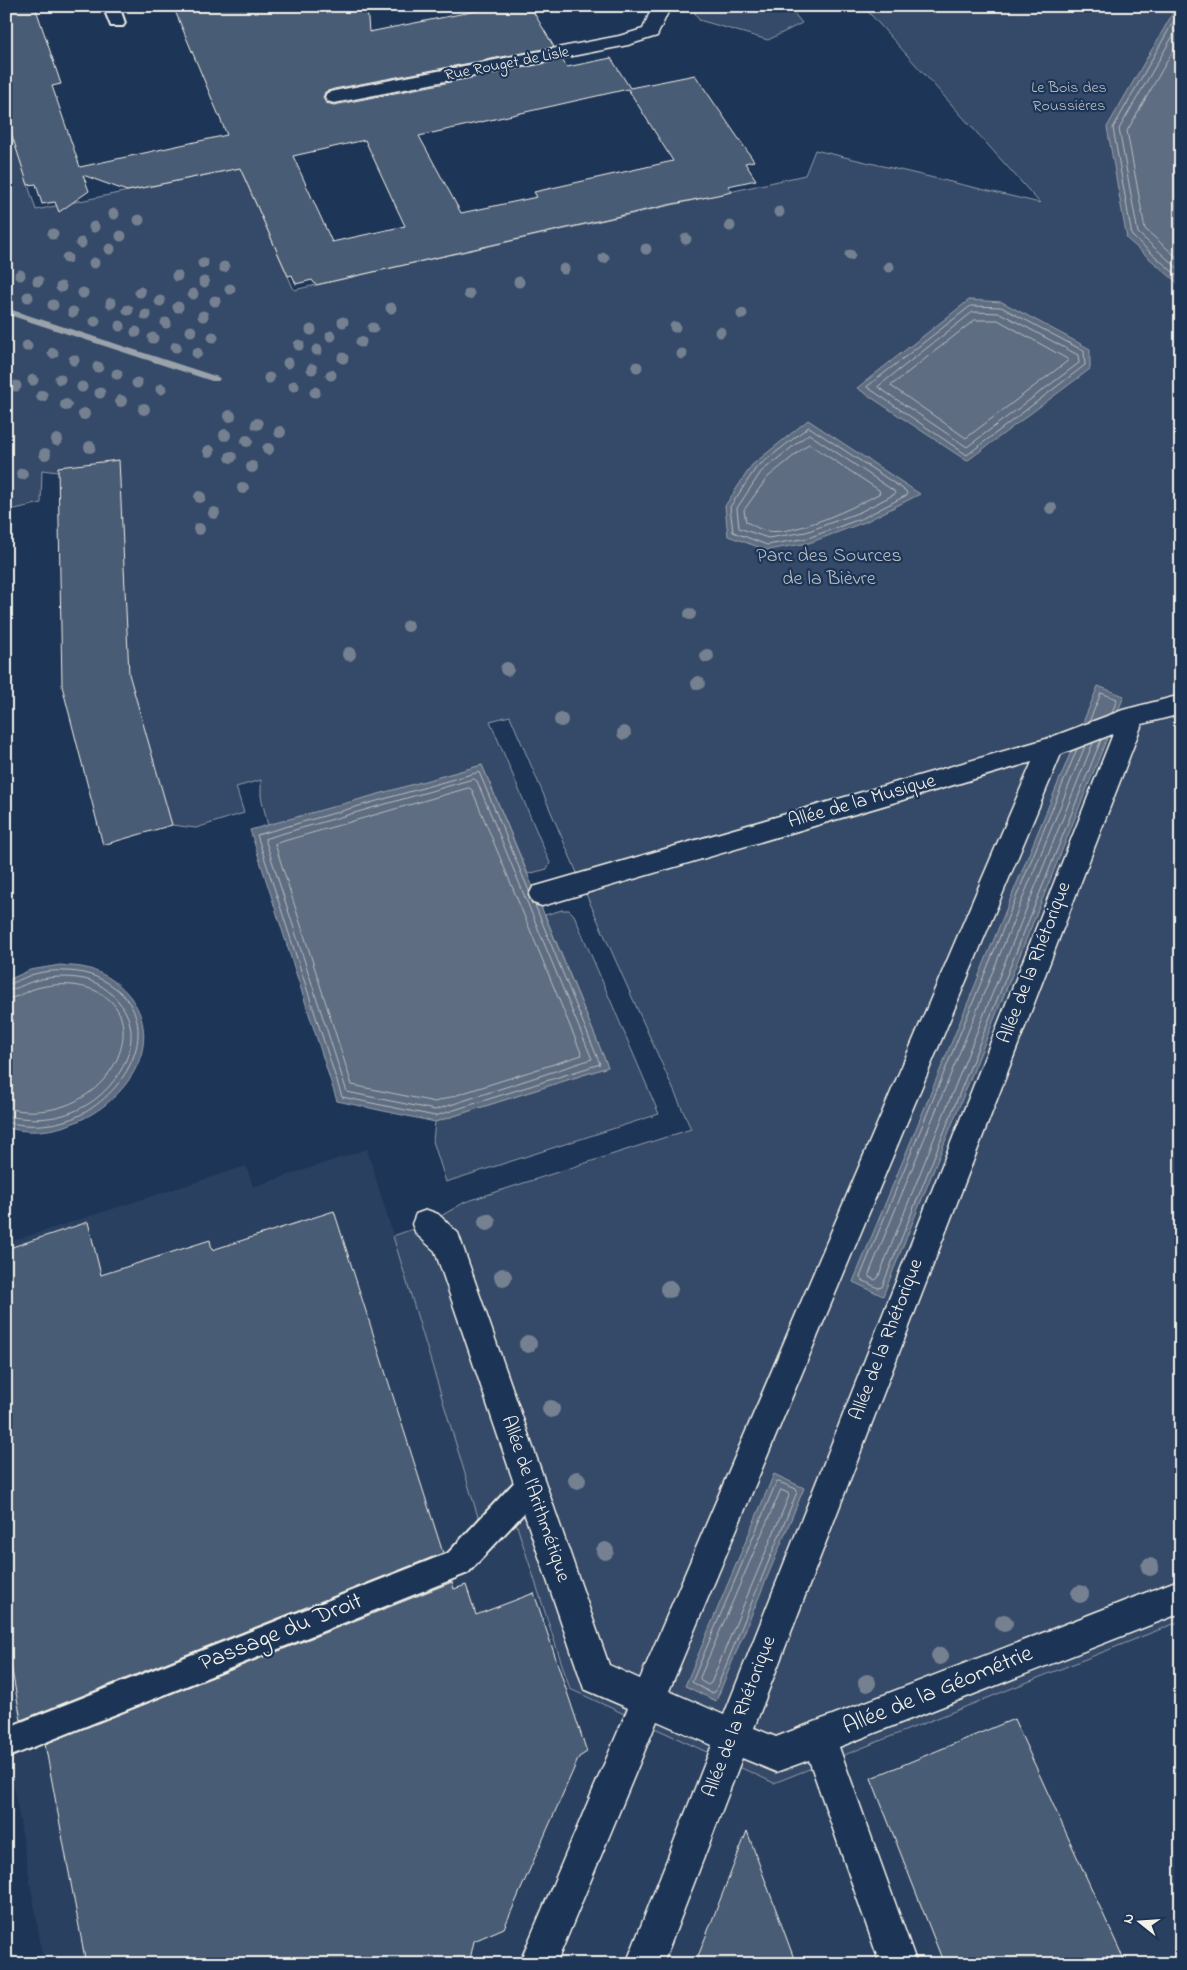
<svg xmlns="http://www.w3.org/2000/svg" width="1187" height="1970" viewBox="0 0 1187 1970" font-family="'Indie Flower',sans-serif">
	<rect width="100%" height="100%" fill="#1d3557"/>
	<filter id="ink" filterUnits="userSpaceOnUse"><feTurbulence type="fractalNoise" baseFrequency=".02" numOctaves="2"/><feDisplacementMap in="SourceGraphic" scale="10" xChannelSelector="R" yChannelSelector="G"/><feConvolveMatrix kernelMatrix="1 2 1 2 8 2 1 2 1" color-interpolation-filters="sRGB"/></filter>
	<g filter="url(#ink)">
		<path fill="#2a4060" d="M367 1149 485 1539 516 1523 570 1689 774 1783 1181 1621V1964H44L6 1740V1243L246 1166 253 1187Z"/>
		<path fill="#354a67" stroke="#949ea8" d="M691 6H788L802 23 768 40 699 20Z
			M863 6H1181V1621L774 1783 570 1689 516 1523 485 1540 393 1236 427 1224 465 1202 691 1129 589 901 510 716 490 721 550 863 547 869 528 874 482 765 268 826 261 796V780L236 787 244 813 196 828 172 825 58 472 42 470 41 503 6 511V115L36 210 240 168 294 290 805 175 815 150 1040 203Z
			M562 910H569L574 915 659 1114 446 1182 433 1141 435 1122 608 1067 545 915Z"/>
		<path fill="#5e6d82" stroke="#9aa2ab" d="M1177 6H1181V286L1127 239 1107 127Z
			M969 300 1002 302 1090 349V369L967 461 857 388Z
			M808 420 920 494 865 522 809 543 767 550 728 536 725 506 752 465Z
			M1098 686 1124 696 883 1296 853 1282Z
			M482 765 608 1067 435 1122 337 1101 250 830Z
			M60 965C69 966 81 966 90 969 137 985 159 1031 132 1075 108 1115 51 1142 6 1127V981L30 970Z
			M774 1474 804 1488 716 1701 685 1686Z"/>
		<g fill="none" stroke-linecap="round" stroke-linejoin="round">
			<path stroke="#b8bcbf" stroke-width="1" d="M1181 8 1113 128 1132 236 1181 279
				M1181 22 1119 129 1138 233 1181 271
				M1181 37 1127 131 1145 229 1181 261
				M971 306 1001 307 1084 351 1085 365 967 455 867 387Z
				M973 312 1000 313 1078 355 1079 363 967 447 878 387Z
				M975 320H998L1069 360 966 438 891 386Z
				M809 427 906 491 907 495 863 518 808 538 767 545 733 532 730 507 756 468Z
				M809 434 894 491 895 494 860 512 806 532 768 538 739 528 737 508 761 472Z
				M809 444 879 490 880 493C856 507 794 536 767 531 760 530 753 525 746 522L744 510 767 478Z
				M1089 722 1101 693 1117 699 1112 713
				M1085 746 869 1274V1277L875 1280 878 1278 1093 743
				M1077 749 860 1277 862 1280 878 1288 882 1287 1101 740
				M474 779 477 781 592 1059 435 1110 347 1092 265 839Z
				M469 788 472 790 582 1055 435 1102 352 1085 275 844Z
				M529 891 479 772 257 835 342 1097 435 1116 600 1064 535 905
				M6 985C15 983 22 978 31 975 41 972 53 970 64 971 83 971 99 976 114 987 165 1026 126 1092 80 1115 57 1126 30 1128 6 1122
				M6 991C15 990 22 985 31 982 47 976 68 976 84 979 98 982 110 991 119 1002 150 1040 116 1093 77 1110 52 1121 31 1120 6 1116
				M6 999C15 998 23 994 31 990 44 985 59 984 72 985 171 995 114 1134 6 1108
				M779 1482 796 1489 797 1492 715 1692 711 1693 692 1682 776 1483Z
				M781 1490 788 1493 789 1496 711 1683 708 1685 701 1681 700 1678Z"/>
			<path fill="#9aa2ab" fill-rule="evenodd" d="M6 308 218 377 220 379 218 381H212L6 314Z"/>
		</g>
		<path fill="#485b74" stroke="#f4f1e8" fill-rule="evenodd" d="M6 6H35L61 84 52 86 80 167 227 135 173 6H367L369 32 501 6H530L554 47 334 89 325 92 323 98 326 103 334 105 562 60 567 67 611 58 630 88 695 75 754 161 745 163 756 180 728 186 732 192 668 205 316 285 312 280 296 284 292 275 288 276 240 168 127 191 83 175 89 191 59 212 55 202 42 204 36 184 28 185 6 117ZM628 89 673 161 534 192 537 197 461 213 419 136ZM365 140 405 226 332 242 293 156Z
			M119 460 129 674 172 825 103 845 62 686 58 467Z
			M334 1211 443 1553 21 1720 6 1638V1249L88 1222 101 1275 210 1240 212 1250Z
			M452 1582 454 1589 466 1585 476 1615 534 1593 587 1752 579 1757 504 1928 474 1941 469 1964H86L45 1744Z
			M1014 1719 1126 1964H944L871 1778Z
			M747 1831 796 1964H695Z"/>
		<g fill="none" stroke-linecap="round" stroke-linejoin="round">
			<defs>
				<path id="lane" d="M103 6H119L125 23 123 26H111Z
					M530 1472 540 1476 544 1486 540 1496 468 1573 6 1758V1728L448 1553 520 1476Z"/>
				<path id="street" d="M646 6H664L668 12 657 36 628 45 334 103 327 101 325 97 327 93 334 91 619 36 643 29 650 12Z
					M1181 695V714L1142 724 754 1728 776 1737 1181 1579V1613L839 1747 917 1964H880L809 1760 776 1772 742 1758 663 1964H626L712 1745 657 1721 556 1964H519L628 1708 584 1689 435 1251 416 1234 412 1224 416 1214 427 1210 438 1214 458 1233 609 1665 640 1679 1032 762 542 906 533 903 529 895 533 887 1046 739 1123 710ZM1113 734 724 1715 669 1691 1061 754Z"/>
			</defs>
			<use href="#lane" stroke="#f4f1e8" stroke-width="4"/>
			<use href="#street" stroke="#f4f1e8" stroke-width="3"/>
			<use href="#lane" fill="#1d3557" fill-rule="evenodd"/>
			<use href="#street" fill="#1d3557" fill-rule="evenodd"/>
		</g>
		<g fill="#748191">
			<circle cx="779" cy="212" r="5.5"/>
			<circle cx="114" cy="214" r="5.5"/>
			<circle cx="139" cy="220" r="5.5"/>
			<circle cx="730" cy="226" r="5.5"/>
			<circle cx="94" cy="227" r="5.5"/>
			<circle cx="53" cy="234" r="5.5"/>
			<circle cx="121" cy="236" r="5.5"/>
			<circle cx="686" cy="239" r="5.5"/>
			<circle cx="81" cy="243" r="5.5"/>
			<circle cx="110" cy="249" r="5.5"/>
			<circle cx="646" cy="249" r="5.5"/>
			<circle cx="850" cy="255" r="5.5"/>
			<circle cx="67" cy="258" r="5.5"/>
			<circle cx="604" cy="258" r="5.5"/>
			<circle cx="94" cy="263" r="5.5"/>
			<circle cx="203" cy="263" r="5.5"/>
			<circle cx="224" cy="267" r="5.5"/>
			<circle cx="889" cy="267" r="5.5"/>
			<circle cx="564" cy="269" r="5.5"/>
			<circle cx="20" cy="275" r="5.5"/>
			<circle cx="177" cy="276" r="5.5"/>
			<circle cx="38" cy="281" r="5.5"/>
			<circle cx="204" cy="282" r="5.5"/>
			<circle cx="519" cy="282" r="5.5"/>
			<circle cx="61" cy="287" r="5.5"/>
			<circle cx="230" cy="289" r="5.5"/>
			<circle cx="140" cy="292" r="5.5"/>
			<circle cx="83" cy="293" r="5.5"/>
			<circle cx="193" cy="294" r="5.5"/>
			<circle cx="469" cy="294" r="5.5"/>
			<circle cx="28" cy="297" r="5.5"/>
			<circle cx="160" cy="301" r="5.5"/>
			<circle cx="215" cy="301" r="5.5"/>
			<circle cx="111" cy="303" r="5.5"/>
			<circle cx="53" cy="305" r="5.5"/>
			<circle cx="178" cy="307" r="5.5"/>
			<circle cx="391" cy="308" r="5.5"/>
			<circle cx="128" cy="310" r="5.5"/>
			<circle cx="73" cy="312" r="5.5"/>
			<circle cx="742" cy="314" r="5.5"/>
			<circle cx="146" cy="315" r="5.5"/>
			<circle cx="203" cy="316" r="5.5"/>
			<circle cx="95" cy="321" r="5.5"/>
			<circle cx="343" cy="322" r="5.5"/>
			<circle cx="166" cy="323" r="5.5"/>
			<circle cx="120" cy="326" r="5.5"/>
			<circle cx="675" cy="327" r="5.5"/>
			<circle cx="373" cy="328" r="5.5"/>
			<circle cx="311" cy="330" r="5.5"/>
			<circle cx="191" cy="331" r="5.5"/>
			<circle cx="136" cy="332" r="5.5"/>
			<circle cx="720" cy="332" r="5.5"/>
			<circle cx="331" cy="336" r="5.5"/>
			<circle cx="213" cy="337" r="5.5"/>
			<circle cx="153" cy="338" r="5.5"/>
			<circle cx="361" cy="342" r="5.5"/>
			<circle cx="299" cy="345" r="5.5"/>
			<circle cx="27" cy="346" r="5.5"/>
			<circle cx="176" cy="347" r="5.5"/>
			<circle cx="317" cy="350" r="5.5"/>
			<circle cx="53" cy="353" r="5.5"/>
			<circle cx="197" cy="353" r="5.5"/>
			<circle cx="682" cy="354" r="5.5"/>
			<circle cx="343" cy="358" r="5.5"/>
			<circle cx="74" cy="360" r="5.5"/>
			<circle cx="288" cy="363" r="5.5"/>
			<circle cx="98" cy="367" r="5.5"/>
			<circle cx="637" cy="367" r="5.5"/>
			<circle cx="312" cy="369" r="5.5"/>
			<circle cx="117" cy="374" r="5.5"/>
			<circle cx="331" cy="375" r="5.5"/>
			<circle cx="269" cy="378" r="5.5"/>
			<circle cx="60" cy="379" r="5.5"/>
			<circle cx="33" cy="380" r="5.5"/>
			<circle cx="137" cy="383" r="5.5"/>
			<circle cx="16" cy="386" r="5.5"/>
			<circle cx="294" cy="386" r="5.5"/>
			<circle cx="82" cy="387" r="5.5"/>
			<circle cx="161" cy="389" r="5.5"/>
			<circle cx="315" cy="392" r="5.5"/>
			<circle cx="100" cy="393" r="5.5"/>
			<circle cx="42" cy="396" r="6"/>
			<circle cx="121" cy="401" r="6"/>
			<circle cx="66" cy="405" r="6"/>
			<circle cx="144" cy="409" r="6"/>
			<circle cx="84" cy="414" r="6"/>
			<circle cx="230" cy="416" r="6"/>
			<circle cx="257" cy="424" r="6"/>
			<circle cx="280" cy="432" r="6"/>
			<circle cx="225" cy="435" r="6"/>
			<circle cx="57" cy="440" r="6"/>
			<circle cx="247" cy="441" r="6"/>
			<circle cx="90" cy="447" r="6"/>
			<circle cx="268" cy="449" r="6"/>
			<circle cx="209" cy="451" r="6"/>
			<circle cx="45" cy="454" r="6"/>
			<circle cx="231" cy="457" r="6"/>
			<circle cx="252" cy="467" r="6"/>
			<circle cx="22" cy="474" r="6"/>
			<circle cx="243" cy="488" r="6"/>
			<circle cx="200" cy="497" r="6"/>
			<circle cx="1051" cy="508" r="6"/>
			<circle cx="214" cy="513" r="6"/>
			<circle cx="199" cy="529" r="6"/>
			<circle cx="690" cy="614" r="6"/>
			<circle cx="408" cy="626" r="6"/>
			<circle cx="349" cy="654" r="7"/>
			<circle cx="707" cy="656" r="7"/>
			<circle cx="507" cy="669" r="7"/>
			<circle cx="698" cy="683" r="7"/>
			<circle cx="561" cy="720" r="7"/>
			<circle cx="624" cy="733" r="7"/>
			<circle cx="487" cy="1222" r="9"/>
			<circle cx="503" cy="1277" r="9"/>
			<circle cx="669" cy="1289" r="9"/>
			<circle cx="528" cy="1344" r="9"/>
			<circle cx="551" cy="1409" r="9"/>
			<circle cx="577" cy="1480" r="9"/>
			<circle cx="605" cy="1551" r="9"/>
			<circle cx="1150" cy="1567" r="9"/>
			<circle cx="1080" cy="1594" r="9"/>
			<circle cx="1004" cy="1623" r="9"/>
			<circle cx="940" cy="1656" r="9"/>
			<circle cx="867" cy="1683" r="9"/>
		</g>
	</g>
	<g text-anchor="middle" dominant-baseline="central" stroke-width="4.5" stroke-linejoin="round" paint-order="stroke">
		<g font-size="16" fill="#f4f1e8" stroke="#1d3557">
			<text transform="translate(507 64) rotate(-11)">Rue Rouget de Lisle</text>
		</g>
		<g font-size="16" fill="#bbbfc1" stroke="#1d3557">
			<text x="1069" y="88">Le Bois des<tspan x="1069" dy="18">Roussières</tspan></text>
		</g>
		<g font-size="20" fill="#bbbfc1" stroke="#1d3557">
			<text x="829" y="556">Parc des Sources<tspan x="829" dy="23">de la Bièvre</tspan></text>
		</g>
		<g font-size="20" fill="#f4f1e8" stroke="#1d3557">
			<text transform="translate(862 802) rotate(-16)">Allée de la Musique</text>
			<text transform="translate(1035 963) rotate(-69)">Allée de la Rhétorique</text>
			<text transform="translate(887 1340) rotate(-69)">Allée de la Rhétorique</text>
			<text transform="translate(535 1499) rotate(71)">Allée de l'Arithmétique</text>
			<text transform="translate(740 1717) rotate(-69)">Allée de la Rhétorique</text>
		</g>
		<g font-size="24" fill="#f4f1e8" stroke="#1d3557">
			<text transform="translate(281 1633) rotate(-22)">Passage du Droit</text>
			<text transform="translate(938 1691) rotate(-22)">Allée de la Géométrie</text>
		</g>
	</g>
	<rect width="1187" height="1970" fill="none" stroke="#1d3557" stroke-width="25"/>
	<rect x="12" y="12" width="1162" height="1945" fill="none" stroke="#f4f1e8" stroke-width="2" filter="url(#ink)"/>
	<g transform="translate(1140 1922) rotate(287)" stroke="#1d3557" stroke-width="4" paint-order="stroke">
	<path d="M0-4L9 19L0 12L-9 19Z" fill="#f4f1e8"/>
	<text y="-8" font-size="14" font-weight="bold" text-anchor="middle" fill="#f4f1e8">N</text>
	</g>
</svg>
